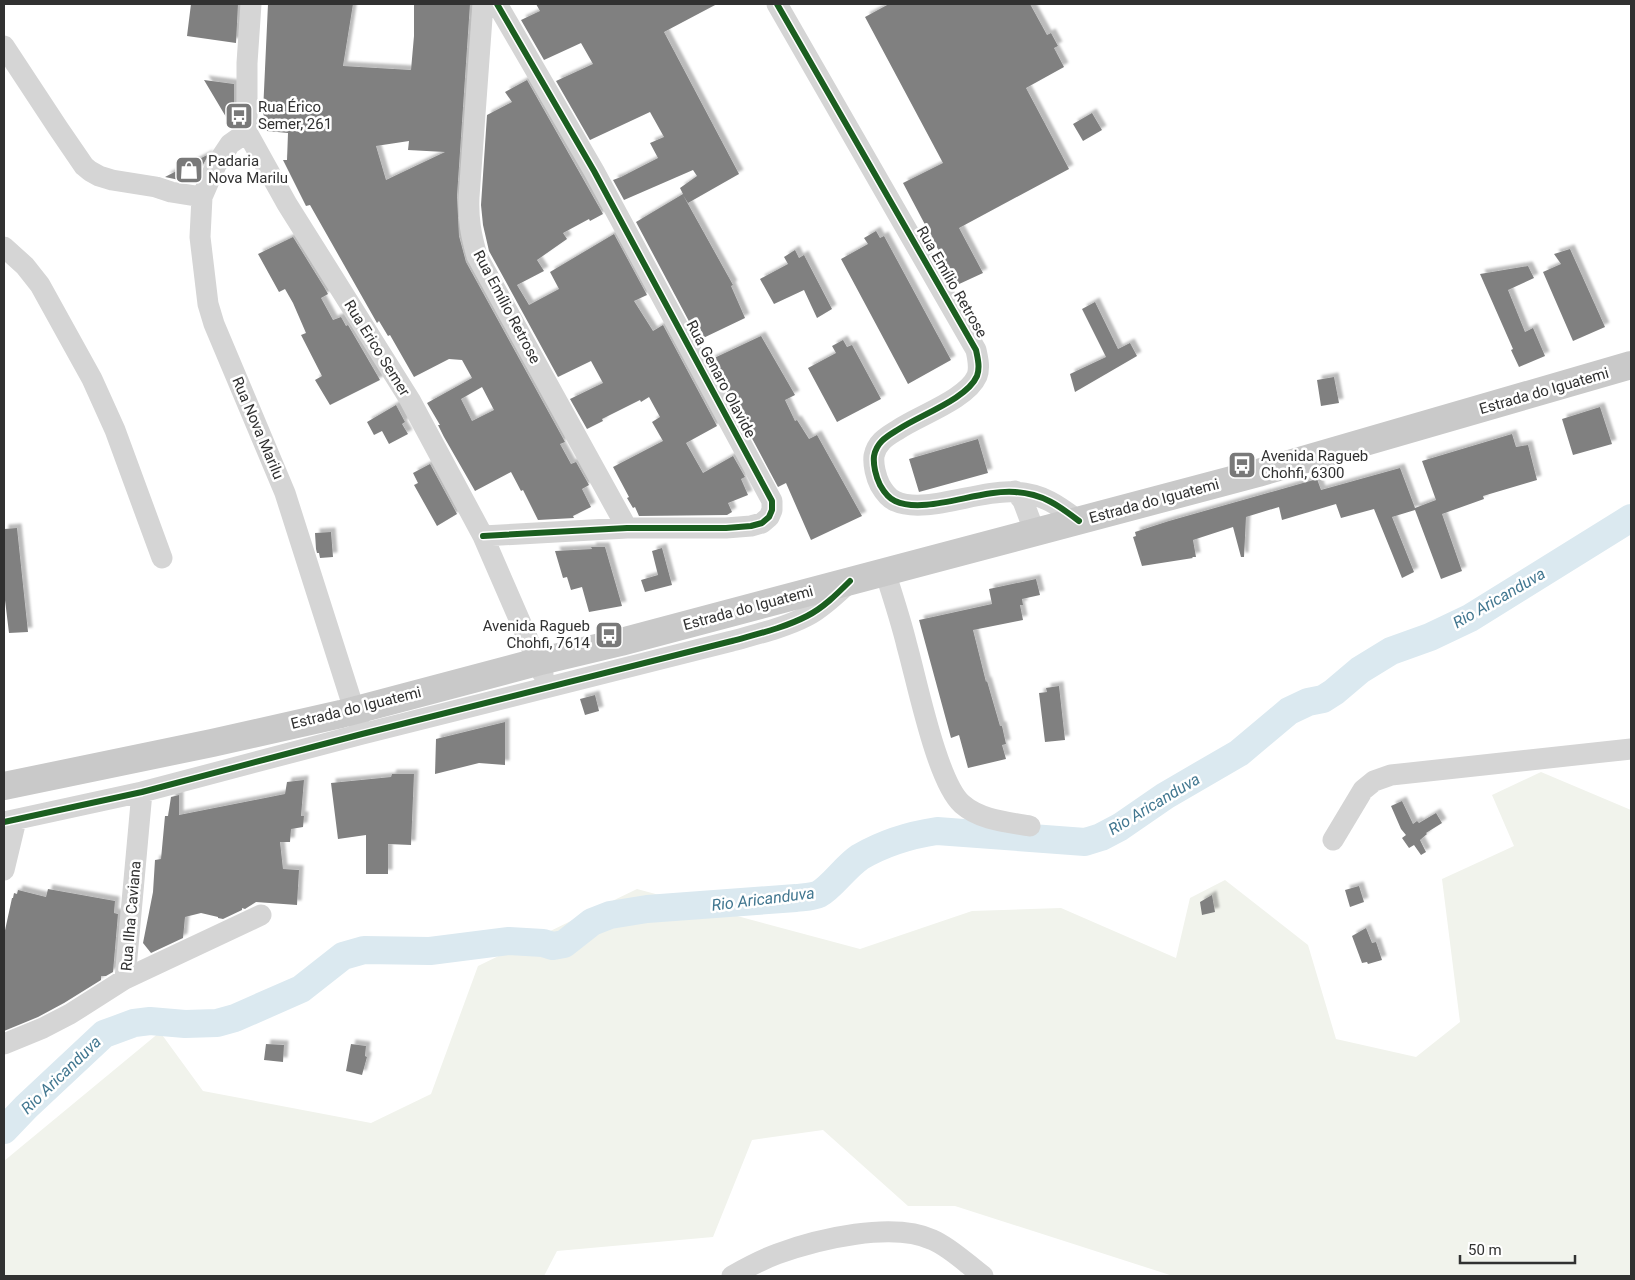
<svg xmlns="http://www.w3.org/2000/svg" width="1635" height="1280" viewBox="0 0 1635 1280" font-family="Roboto,sans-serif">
	<defs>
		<filter id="shadow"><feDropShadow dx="4.5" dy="-4.5" stdDeviation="1" flood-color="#0004"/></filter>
	</defs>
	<rect width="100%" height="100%" fill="#fff"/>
	<path fill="#f1f3ec" d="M1541 772 1631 810V1276H1173L955 1206H908L823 1130 752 1140 713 1237 557 1251 544 1276H4V1161L160 1032 203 1091 371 1123 431 1094 478 966 637 889 860 949 972 911 1061 908 1176 958 1190 898 1225 880 1308 945 1336 1039 1416 1057 1460 1022 1442 879 1514 846 1492 795Z"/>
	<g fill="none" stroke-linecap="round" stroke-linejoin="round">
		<path stroke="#dbe9f0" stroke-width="28" d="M4 1130 26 1107 104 1034 134 1023 150 1021 185 1024 217 1023 235 1018 301 989 343 956 364 950 430 951 509 941 543 943 553 946 564 944 592 922 610 915 647 909 796 898C803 897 813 897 819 894 832 887 845 867 860 857 884 843 910 835 937 831L1085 842 1101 837 1120 827 1165 796 1239 753 1289 711 1308 702 1323 699 1334 692 1360 670 1391 651 1430 637 1470 618 1631 518"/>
	</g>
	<path fill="#808080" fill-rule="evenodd" filter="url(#shadow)" d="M191 4H238L236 43 187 36Z
		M268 4H353L343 66 411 70 414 36V4H470L457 196 459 236 466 262 565 442 560 444 571 464 576 462 589 485 582 489 591 507 573 516 574 518 538 520 523 490 521 491 511 472 475 491 444 437 438 425H440L427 403 472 378 462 360 449 359 414 377 390 335 388 336 379 321 377 323 310 205 306 206 283 160H287L288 133 267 131 263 112ZM409 141 408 150 445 152 386 180 376 146ZM482 387 494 410 472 421 461 399Z
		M536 4H717L664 32 739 174 688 203 683 195 733 285 731 286 745 318 699 340 636 222 683 194 680 188 697 176 693 170 624 200 613 180 621 177 658 158 650 143 664 137 650 112 590 140 556 81 593 64 581 43 544 60 521 20 540 11Z
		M889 4H1030L1047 35 1051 33 1058 46 1054 48 1064 67 1026 88 1069 169 959 228 983 273 957 285 903 183 943 163 865 17Z
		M204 80 234 84V126L232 127Z
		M527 80 603 214 590 221 589 219 563 233 567 239 537 260 544 271 517 285 529 305 559 289 550 272 614 234 647 295 634 301 653 331 663 325 717 426 686 443 703 473 733 456 745 477 741 479 748 495 728 503 732 512 727 515 639 516 635 507 633 508 627 498 629 497 613 467 663 441 652 422 660 417 649 397 641 402 640 400 602 419 603 421 587 429 570 399 603 383 591 361 558 377 489 251 483 225 481 205 487 115 512 102 505 92Z
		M1092 113 1102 130 1083 141 1073 124Z
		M209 154 201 168 184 181 165 177Z
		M876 231 880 238 884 236 951 360 908 384 841 259 868 244 864 238Z
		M293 237 324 287 328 294 321 298 333 320 341 317 346 326 348 325 380 380 330 405 315 380 322 376 301 335 306 333 293 303 285 289 279 292 258 254Z
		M1570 249 1605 327 1573 341 1543 272 1561 264 1554 254Z
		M795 250 799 258 804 255 832 309 817 318 804 290 774 304 760 279 788 264 784 257Z
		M1528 266 1534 278 1508 290 1525 332 1533 328 1545 356 1519 367 1511 350 1513 349 1480 274Z
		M1095 302 1118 349 1130 343 1137 356 1075 392 1070 374 1106 357 1082 309Z
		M761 336 795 395 785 400 795 421 797 420 809 439 817 435 862 516 811 540 786 483 778 487 710 360Z
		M843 340 847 347 852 345 881 399 837 422 808 368 836 353 832 346Z
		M1334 377 1339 403 1321 406 1317 380Z
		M396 405 405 422 402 424 408 434 389 444 382 431 374 435 367 422Z
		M1600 407 1612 444 1573 455 1562 419Z
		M1512 434 1516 447 1528 445 1537 480 1483 496 1484 499 1442 514 1462 571 1441 579 1415 510 1392 517 1414 572 1402 578 1374 509 1341 518 1336 504 1282 520 1279 507 1246 517 1244 557H1241L1233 527 1193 540 1196 557H1192L1193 558 1142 566 1133 537 1136 536 1135 532 1169 521 1317 479 1321 490 1400 468 1415 508 1436 500 1422 461Z
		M978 439 988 473 919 492 909 459Z
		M430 464 457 514 437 526 414 485 418 483 413 473Z
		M17 528 28 632 9 633 4 592V529Z
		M331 532 333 557 320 558 319 553H317L316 549 315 533Z
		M591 547H605L622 606 589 612 582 587 571 590 567 577 563 578 555 551 592 549Z
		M662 548 672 585 645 592 641 580 658 575 652 551Z
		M1036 579 1040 595 1022 599 1023 605H1020L1023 620 973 630 986 682 987 681 1000 726H1002L1006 744 1002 745 1006 759 968 768 959 735 951 738 919 620 992 604 989 589Z
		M1059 686 1065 740 1045 742 1039 693 1047 692 1046 688Z
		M595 695 599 711 585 715 580 699Z
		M505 722V765L479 763 435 774 436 739Z
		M392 774H414L411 845 388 844V874H366V835L338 839 331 783 391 777Z
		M304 780 301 816H304L303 827 291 829 290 842H280L283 869 299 870 297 905 256 902 245 909 242 908V910L223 919 218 918V917L201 913 185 917 183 938 151 953 143 943 153 892 155 860 161 859 165 816H168L171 797 179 795V815L285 794 287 782Z
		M1402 801 1413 824 1417 821 1419 823 1436 813 1442 823 1426 833 1427 834 1420 840 1426 852 1421 855 1414 845 1409 848 1402 838 1406 835 1401 829 1391 806Z
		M1359 886 1364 902 1350 907 1345 890Z
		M48 889 115 901 114 913 118 914 113 972 106 976H101V980L64 1003 38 1017 4 1031V935L12 898H13L14 893 17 894 18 890 46 897Z
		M1212 895 1215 912 1202 915 1200 902Z
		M1366 928 1372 943 1376 942 1382 960 1368 964 1367 962 1362 963 1352 936Z
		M266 1044 284 1045 283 1062 264 1060Z
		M351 1044 366 1046 365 1056 367 1057 362 1075 346 1071Z"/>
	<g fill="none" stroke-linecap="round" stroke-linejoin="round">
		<path stroke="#d5d5d5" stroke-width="21" d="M251 4 247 63V132L287 204 410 400 483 536 543 674
			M483 4 469 197C468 219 471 235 477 256L627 528
			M777 4 976 350C978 359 980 368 977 376 967 399 920 415 899 429 888 436 877 441 874 456 873 465 876 477 880 485 884 492 888 498 895 501 925 515 980 489 1015 492 1043 494 1058 505 1079 521
			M4 46 58 128 84 166 90 171 99 176 112 180 156 187 171 192 202 197
			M247 132 230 144 216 165 202 197 200 237 208 304 214 324 285 493 359 725
			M4 247 25 266 40 285 92 379 115 430 162 558
			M1015 491 1023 501 1035 533
			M483 536 627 528H726L751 526 762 523 769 517 772 510V501L594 171 497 4
			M885 572C893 597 901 621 907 646 917 681 937 782 962 804 980 820 1007 822 1030 826
			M4 822 142 792 362 734 732 641C757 634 784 628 807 616 823 608 836 594 850 582
			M1333 840 1363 790 1374 781 1391 775 1631 749
			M4 870 16 820
			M125 979 142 792
			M4 1044 43 1028 70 1014 125 979 261 915
			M732 1276C746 1268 761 1260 777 1254 818 1239 893 1221 933 1240 951 1248 967 1264 983 1276"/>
		<path stroke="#c9c9c9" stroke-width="28" d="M4 786 212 743 341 714 537 662 621 642 1258 473 1631 365"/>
		<defs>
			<path id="cycleway" d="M777 4 976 350C978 359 980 368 977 376 967 399 920 415 899 429 888 436 877 441 874 456 873 465 876 477 880 485 884 492 888 498 895 501 925 515 980 489 1015 492 1043 494 1058 505 1079 521
				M483 536 627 528H726L751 526 762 523 769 517 772 510V501L594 171 497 4
				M4 822 142 792 362 734 732 641C757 634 784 628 807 616 823 608 837 594 850 581"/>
		</defs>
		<use href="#cycleway" stroke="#fff" stroke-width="9"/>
		<use href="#cycleway" stroke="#1b5e20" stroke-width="6"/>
	</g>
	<defs>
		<symbol id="bus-square" viewBox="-11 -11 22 22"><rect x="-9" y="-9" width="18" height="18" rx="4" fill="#797979" stroke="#fff"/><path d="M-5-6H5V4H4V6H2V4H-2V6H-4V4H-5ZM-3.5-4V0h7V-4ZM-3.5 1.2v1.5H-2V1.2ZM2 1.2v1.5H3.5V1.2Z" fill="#fff"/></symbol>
		<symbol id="shop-square" viewBox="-11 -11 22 22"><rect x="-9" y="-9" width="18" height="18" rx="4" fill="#797979" stroke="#fff"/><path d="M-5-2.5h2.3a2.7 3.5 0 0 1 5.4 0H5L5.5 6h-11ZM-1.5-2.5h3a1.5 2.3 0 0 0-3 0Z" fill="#fff"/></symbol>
	</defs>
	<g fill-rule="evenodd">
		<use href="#bus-square" x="223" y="100" width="32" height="32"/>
		<use href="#shop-square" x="173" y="154" width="32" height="32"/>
		<use href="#bus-square" x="1226" y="449" width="32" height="32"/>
		<use href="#bus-square" x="593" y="619" width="32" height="32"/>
	</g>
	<g text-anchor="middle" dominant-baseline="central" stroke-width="5" stroke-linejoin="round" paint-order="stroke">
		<g font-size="15" fill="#313131" stroke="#fff" text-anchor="start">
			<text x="258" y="107">Rua Érico<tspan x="258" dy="17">Semer, 261</tspan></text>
			<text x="208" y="161">Padaria<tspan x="208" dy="17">Nova Marilu</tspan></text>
			<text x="1261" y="456">Avenida Ragueb<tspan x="1261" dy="17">Chohfi, 6300</tspan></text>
			<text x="590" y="626" text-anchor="end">Avenida Ragueb<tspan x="590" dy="17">Chohfi, 7614</tspan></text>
		</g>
		<g font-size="15" fill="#313131" stroke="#fff">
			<text transform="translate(952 282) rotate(60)">Rua Emílio Retrose</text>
			<text transform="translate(507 307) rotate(62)">Rua Emílio Retrose</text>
			<text transform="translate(377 348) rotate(58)">Rua Erico Semer</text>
			<text transform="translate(721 379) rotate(62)">Rua Genaro Olavide</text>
			<text transform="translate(1544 391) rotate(-16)">Estrada do Iguatemi</text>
			<text transform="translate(258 428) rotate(67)">Rua Nova Marilu</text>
			<text transform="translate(1154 501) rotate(-15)">Estrada do Iguatemi</text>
			<text transform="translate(748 608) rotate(-15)">Estrada do Iguatemi</text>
			<text transform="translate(356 708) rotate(-14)">Estrada do Iguatemi</text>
			<text transform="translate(131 916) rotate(-85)">Rua Ilha Caviana</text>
		</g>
		<g font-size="16" font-style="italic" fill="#427790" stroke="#fff">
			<text transform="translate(1499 598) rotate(-30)">Rio Aricanduva</text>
			<text transform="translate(1154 804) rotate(-31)">Rio Aricanduva</text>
			<text transform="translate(763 899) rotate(-7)">Rio Aricanduva</text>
			<text transform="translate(61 1075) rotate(-44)">Rio Aricanduva</text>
		</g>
	</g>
	<rect width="1635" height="1280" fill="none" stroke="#313131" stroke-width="10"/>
	<path d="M1460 1255v8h115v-8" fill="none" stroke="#313131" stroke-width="2.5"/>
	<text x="1468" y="1255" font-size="15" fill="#313131" stroke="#ffffff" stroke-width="4" paint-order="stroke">50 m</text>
</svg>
